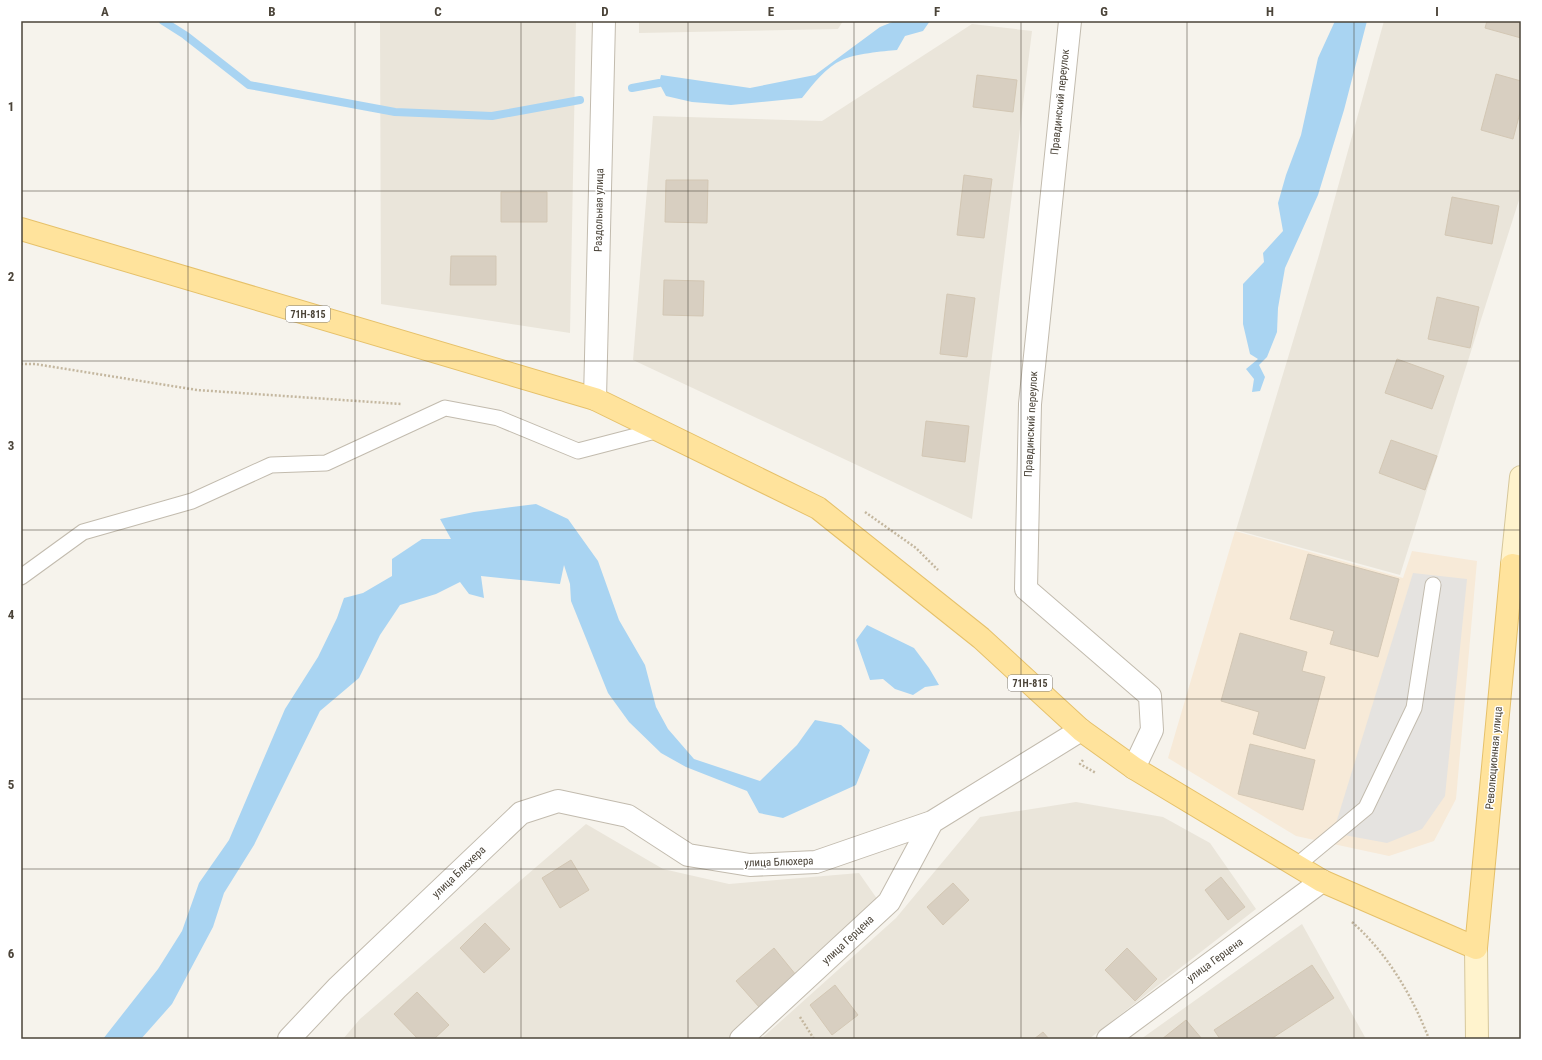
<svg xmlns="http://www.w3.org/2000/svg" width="1542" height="1060" viewBox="0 0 1542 1060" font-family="'Roboto Condensed',sans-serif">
	<rect width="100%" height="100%" fill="#f6f3ec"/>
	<path fill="#eae5da" d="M380 21H576L570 333 381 304Z
		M639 21H843L838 29 639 33Z
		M1384 21H1521V190L1519 200 1400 575 1236 530 1319 255Z
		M972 24 1032 31 972 519 633 360 653 116 822 121Z
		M1076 802 1163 817 1210 843 1256 909 1089 1039H761L896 918 980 817Z
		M586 824 663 869 729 884 859 873 880 903 727 1039H343L360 1019Z
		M1302 924 1366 1039H1141Z"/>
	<path fill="#f7ead8" d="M1235 531 1403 578 1412 551 1477 561 1456 799 1434 841 1389 856 1296 836 1168 758Z"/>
	<path fill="#e5e3e0" d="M1413 573 1467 579 1445 796 1422 829 1387 843 1333 833Z"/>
	<path fill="#a9d4f2" d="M895 21H930L923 31 905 36 897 50C884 51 853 54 842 60 826 67 813 84 802 98L731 105 692 102 666 96 659 83 661 75 750 88 815 75 880 27Z
		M1335 21H1367L1344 110 1318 195 1285 268 1278 308 1277 332 1267 357 1259 365 1265 377 1260 391 1252 392 1254 379 1246 369 1258 359 1250 354 1243 324V284L1264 262 1263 253 1283 231 1278 203 1286 175 1301 135 1318 58Z
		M536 504 568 519 598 561 619 620 645 665 656 707 668 729 694 759 760 781 797 745 815 720 841 725 870 750 856 785 783 818 759 813 747 791 686 767 661 753 629 722 608 693 571 601 570 584 564 565 560 584 481 576 484 598 469 594 460 582 436 594 400 605 380 635 359 678 320 711 254 845 224 893 213 927 172 1004 141 1039H103L158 969 182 931 199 883 229 840 285 709 318 657 337 618 344 598 363 593 392 576V559L422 539H451L440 519 474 512Z
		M867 625 914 648 929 668 939 685 925 687 913 695 895 689 883 679 870 680 856 640Z"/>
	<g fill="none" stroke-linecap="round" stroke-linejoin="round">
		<path stroke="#a9d4f2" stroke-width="8" d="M163 21 185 35 249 85 395 112 492 116 580 100
			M632 88 659 83"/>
	</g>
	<path fill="#d8cfc1" stroke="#d3c7b4" d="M1487 21H1521V38L1485 28Z
		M1496 74 1521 81V109L1513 139 1481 130Z
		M977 75 1017 80 1013 112 973 107Z
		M964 175 992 179 984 238 957 235Z
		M666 180H708L707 223 665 222Z
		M501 192H547V222H501Z
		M1452 197 1499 206 1492 244 1445 235Z
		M451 256H496V285H450Z
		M664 280 704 281 703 316 663 315Z
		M947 294 975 298 967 357 940 354Z
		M1437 297 1479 307 1470 348 1428 339Z
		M1397 359 1444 376 1432 409 1385 393Z
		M926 421 969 426 965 462 922 456Z
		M1391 440 1437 456 1425 490 1379 473Z
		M1308 554 1399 579 1378 657 1330 644 1334 631 1290 619Z
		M1240 633 1307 652 1302 671 1325 677 1305 749 1253 734 1259 712 1221 701Z
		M1250 744 1315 760 1303 810 1238 794Z
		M571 860 589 890 560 908 542 878Z
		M1221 877 1245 907 1228 920 1205 890Z
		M953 883 969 900 943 925 927 907Z
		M485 923 510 949 484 973 460 948Z
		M774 948 796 975 759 1007 736 981Z
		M1127 948 1157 979 1135 1001 1105 970Z
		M1312 965 1334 998 1271 1039H1220L1214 1030Z
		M835 985 858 1015 832 1035 810 1005Z
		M417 992 449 1025 434 1039H418L394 1014Z
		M1186 1020 1202 1039H1162Z
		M1043 1032 1049 1039H1034Z"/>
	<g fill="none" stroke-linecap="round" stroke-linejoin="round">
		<defs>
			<path id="lane" d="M21 577 83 532 192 501 271 465 326 463 445 408 498 418 578 451 659 430
				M1296 866 1366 808 1414 708 1433 585"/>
			<path id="street" d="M1070 21 1030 404 1026 589 1150 696 1152 730 1134 768
				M595 399 604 21
				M289 1039 337 988 521 813 558 801 628 816 688 855 750 865 816 862 932 822 1081 730
				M741 1039 889 902 932 822
				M1108 1039 1322 881"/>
			<path id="secondary" d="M1512 565 1521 477
				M1476 948 1477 1039"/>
			<path id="primary" d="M21 229 595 399 818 508 981 638 1081 730 1134 768 1322 881 1476 948 1512 565 1521 567"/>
		</defs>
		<use href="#lane" stroke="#c2bbae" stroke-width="17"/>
		<use href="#street" stroke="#c2bbae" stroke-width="24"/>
		<use href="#secondary" stroke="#d6c79b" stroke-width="24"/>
		<use href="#primary" stroke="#e6c16a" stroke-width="24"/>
		<path stroke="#c4b79f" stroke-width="2.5" stroke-dasharray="2 2" stroke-linecap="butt" d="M21 364H35L197 390 401 404
			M865 512 916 548 938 570
			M1083 760 1080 764 1096 773
			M1352 922C1387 953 1412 995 1429 1039
			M800 1017 814 1039"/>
		<use href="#lane" stroke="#fff" stroke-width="15"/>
		<use href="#street" stroke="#fff" stroke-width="22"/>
		<use href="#secondary" stroke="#fff3cd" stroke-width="22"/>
		<use href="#primary" stroke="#ffe39c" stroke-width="22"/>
	</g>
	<path fill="none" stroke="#4b4439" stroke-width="1" stroke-opacity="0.55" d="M188 21V1039M355 21V1039M521 21V1039M688 21V1039M854 21V1039M1021 21V1039M1187 21V1039M1354 21V1039M21 191H1521M21 361H1521M21 530H1521M21 699H1521M21 869H1521"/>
	<g text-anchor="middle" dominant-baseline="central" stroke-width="3" stroke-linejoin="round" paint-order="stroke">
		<g fill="#fff" stroke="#817c74" stroke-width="1">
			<rect x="286" y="306" width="44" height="16" rx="3"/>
			<rect x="1008" y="675" width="44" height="16" rx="3"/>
		</g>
		<g font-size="10" font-weight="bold" fill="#4b4439">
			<text x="308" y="314">71Н-815</text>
			<text x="1030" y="683">71Н-815</text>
		</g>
		<g font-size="11" fill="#4b4439" stroke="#fff">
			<text transform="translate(1060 102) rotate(-84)">Правдинский переулок</text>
			<text transform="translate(599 210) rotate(-89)">Раздольная улица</text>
			<text transform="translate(1031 424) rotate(-87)">Правдинский переулок</text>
			<text transform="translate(1494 758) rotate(-85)">Революционная улица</text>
			<text transform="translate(779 862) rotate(-2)">улица Блюхера</text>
			<text transform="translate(459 872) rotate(-44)">улица Блюхера</text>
			<text transform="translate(848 940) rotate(-43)">улица Герцена</text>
			<text transform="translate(1215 960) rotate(-36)">улица Герцена</text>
		</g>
	</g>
	<rect width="1542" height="1060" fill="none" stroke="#ffffff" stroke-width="44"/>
	<rect x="22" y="22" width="1498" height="1016" fill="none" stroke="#4b4439" stroke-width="1.5"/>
	<g font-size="13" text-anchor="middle" font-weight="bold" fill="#4b4439">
		<text x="105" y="16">A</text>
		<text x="272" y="16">B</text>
		<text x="438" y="16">C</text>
		<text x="605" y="16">D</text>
		<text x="771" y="16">E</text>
		<text x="937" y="16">F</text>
		<text x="1104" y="16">G</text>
		<text x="1270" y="16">H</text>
		<text x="1437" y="16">I</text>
		<text x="11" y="111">1</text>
		<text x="11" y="281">2</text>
		<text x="11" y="450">3</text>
		<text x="11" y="619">4</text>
		<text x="11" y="789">5</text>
		<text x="11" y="958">6</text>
	</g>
</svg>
